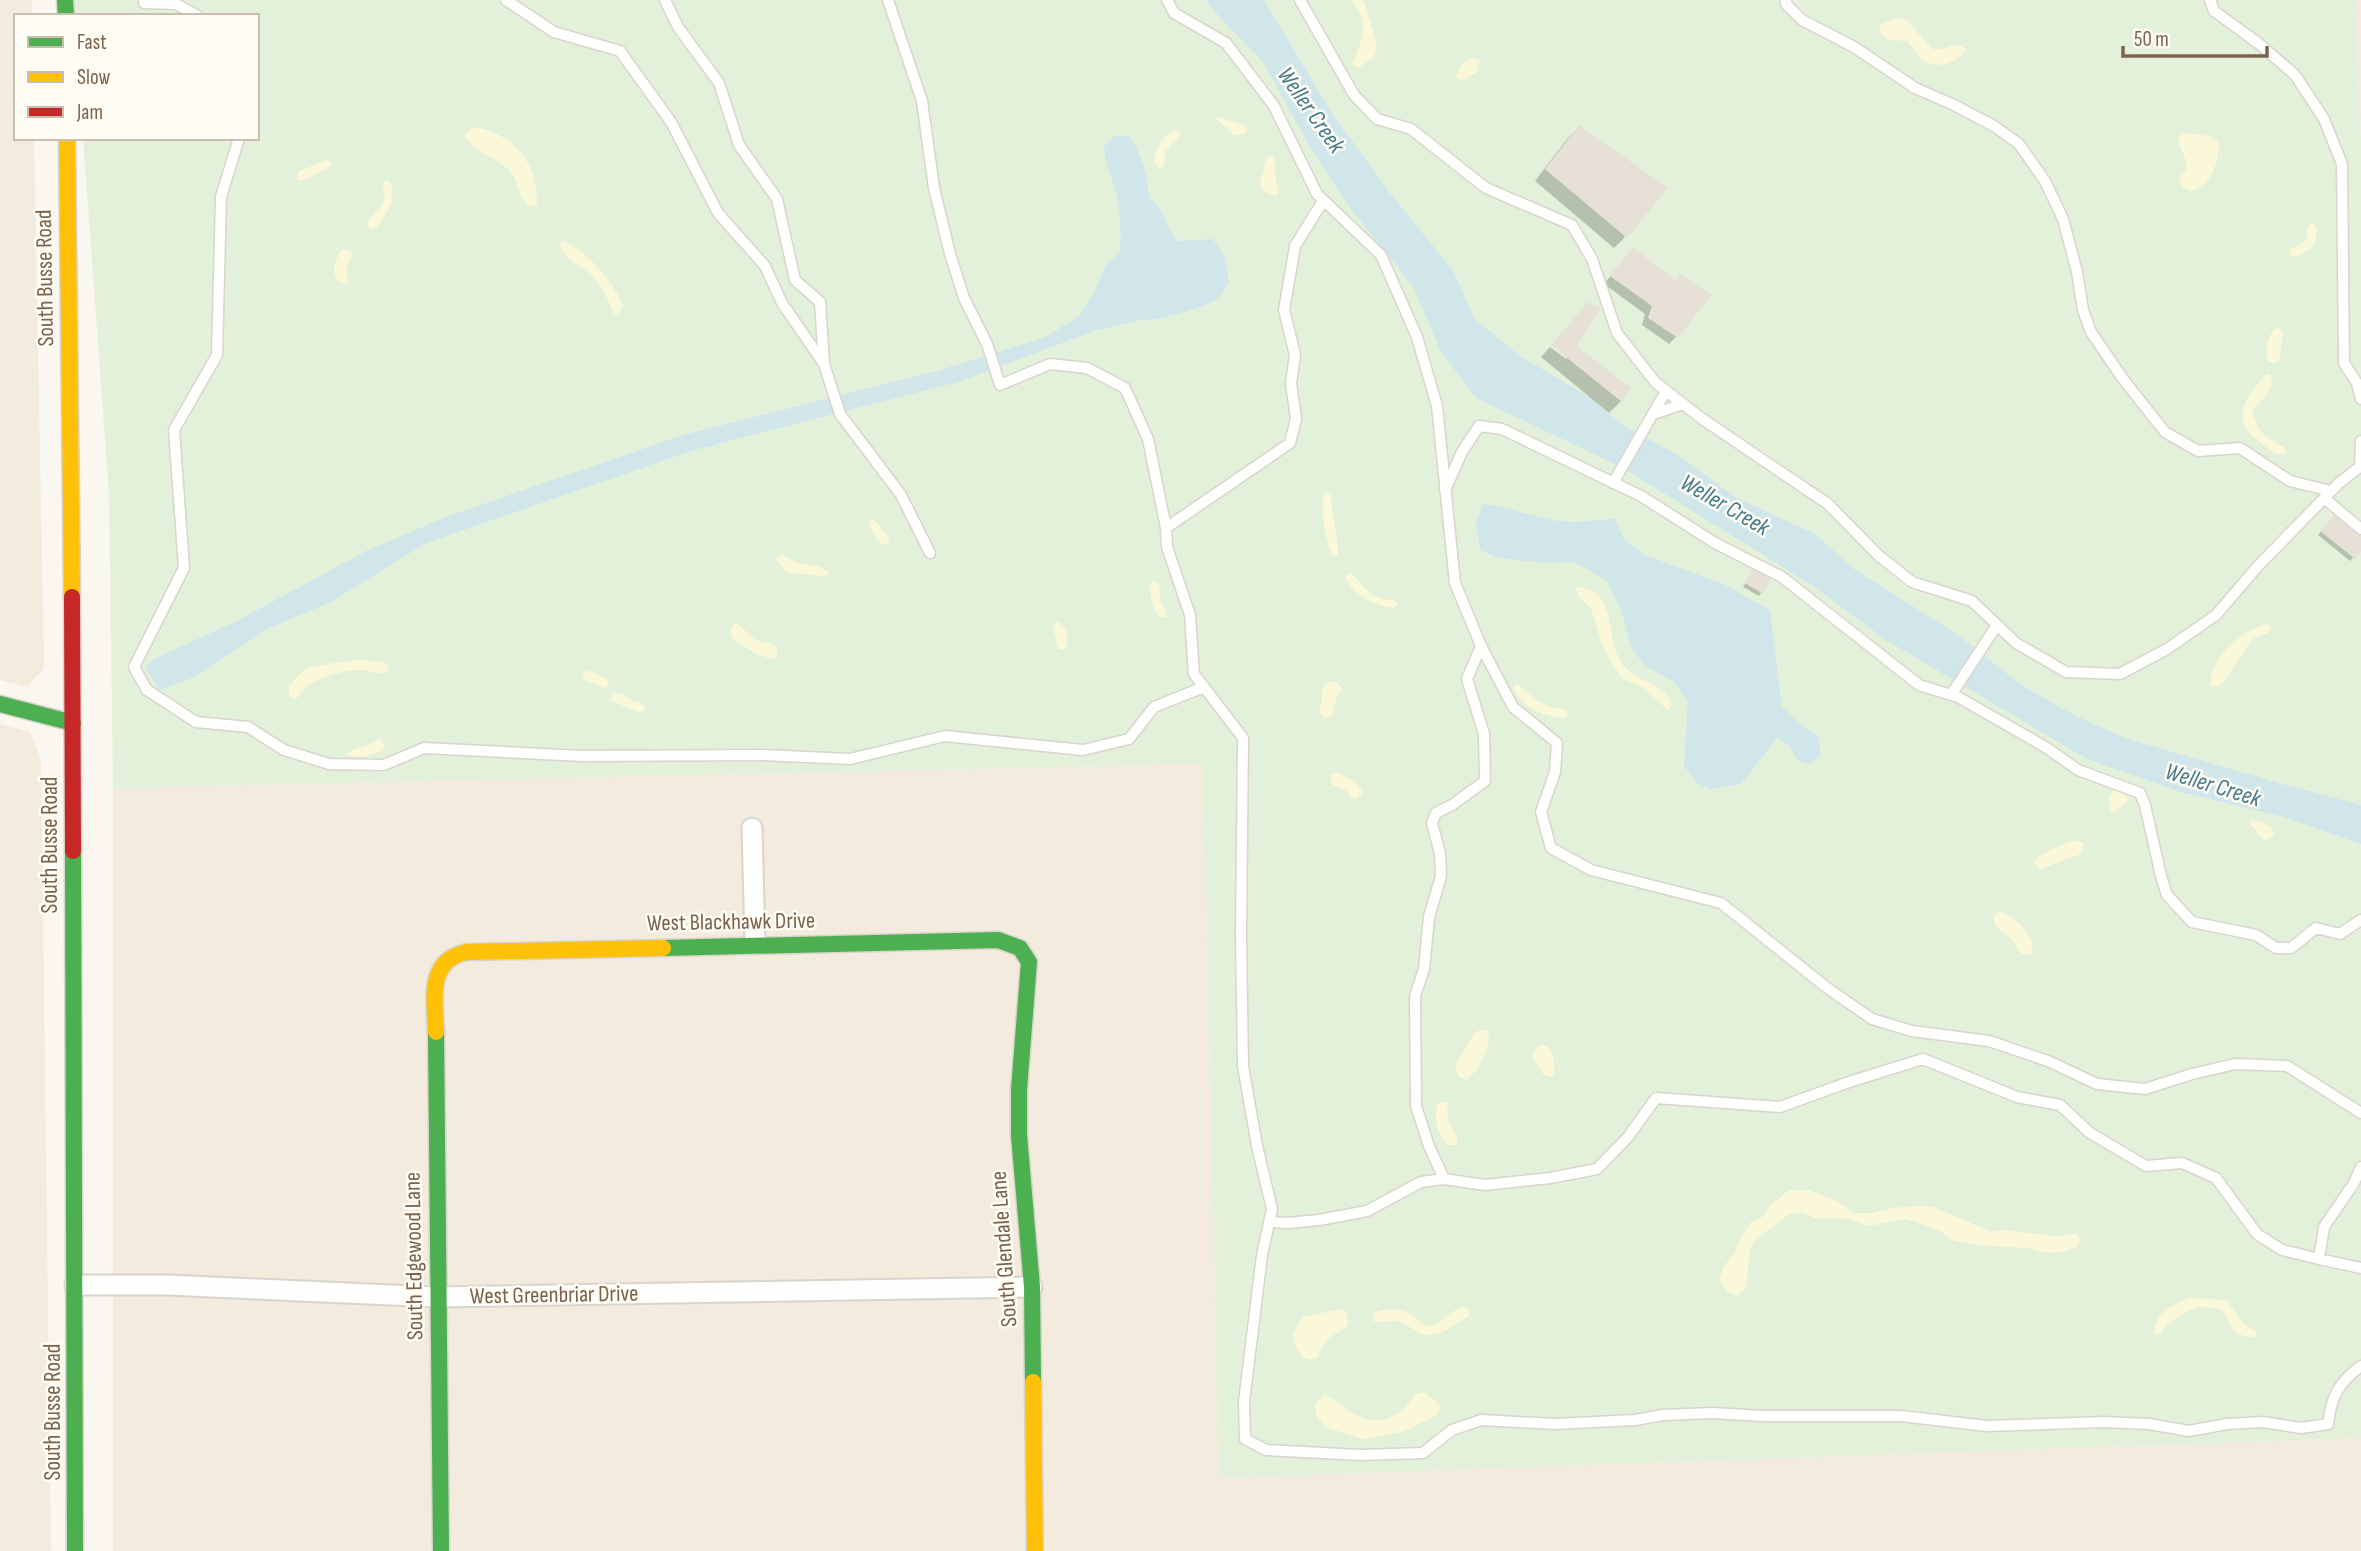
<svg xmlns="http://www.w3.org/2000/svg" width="2361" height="1551" viewBox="0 0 2361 1551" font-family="'Sofia Sans Condensed',sans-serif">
	<rect width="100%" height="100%" fill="#f9f7f0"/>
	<path fill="#f2ebde" d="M0 0H32V16H16V138H34L44 668 27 687 0 680Z
		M2355 0H2361V143Z
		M0 724 30 732 41 759 51 1551H0Z
		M1203 764 1219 1478 2361 1438V1551H113V788Z"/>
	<path fill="#e4f1da" d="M73 0H2355L2361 141V1438L1219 1478 1203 764 113 788 109 494 83 138H257V16H75Z"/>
	<path fill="#fbf7d9" d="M1351 0H1362L1365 4 1377 46 1374 57 1358 68 1353 63C1362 38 1371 23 1351 0Z
		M1896 18 1906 20 1933 49C1945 52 1957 39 1966 50 1956 63 1935 71 1921 59 1916 54 1912 46 1907 41 1894 40 1887 43 1879 31L1881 24Z
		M1472 58 1480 60 1477 72 1461 81 1456 76 1462 65Z
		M1213 116 1245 125 1247 129 1244 134 1234 135Z
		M473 127C515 133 538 164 537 205L529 206C517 197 520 181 508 169 494 156 476 153 464 136Z
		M1173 130 1179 131 1181 135 1166 151 1164 167 1159 168 1154 163C1156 147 1161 139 1173 130Z
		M2181 133 2210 136 2219 143C2218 164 2212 187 2189 191L2182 186 2179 179 2187 169 2186 161 2178 141Z
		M1272 156 1275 159V176L1279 193 1277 196 1262 191 1260 183 1267 157Z
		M327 160 331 163 330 167 305 180H298L297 177 298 172Z
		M386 180 392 184C394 208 387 210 377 228L371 229 367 225 368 220 382 205 385 194 382 187Z
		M2312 223 2317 228 2314 246 2298 256 2291 257 2289 250 2303 243 2308 236 2307 229Z
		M563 240C589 254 612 279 623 306L619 313 614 314C609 302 604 289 595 279 584 266 564 261 560 245Z
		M343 249 353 253 346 269 348 278 347 284C328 281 333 259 343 249Z
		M2276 328 2280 329 2283 334 2279 361 2273 363 2268 362C2265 351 2267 336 2276 328Z
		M2270 374C2277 388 2262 399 2253 409 2255 432 2266 437 2285 448V454L2280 455C2273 452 2267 448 2261 443 2228 419 2245 400 2265 375Z
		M1327 492 1331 495C1331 509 1340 549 1338 556L1332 555C1325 538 1321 514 1323 495Z
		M873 519 888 536 890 543 884 545C878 541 870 531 869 523Z
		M782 554C796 567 814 561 829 572L826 577 786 572 776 560Z
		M1351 573C1368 589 1368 600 1395 600L1398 605 1394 608C1375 605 1353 596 1345 576Z
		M1153 581 1159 584 1161 603 1167 611 1166 617 1162 618C1152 611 1151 598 1149 586Z
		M1576 587C1617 588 1605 634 1620 660 1633 684 1669 683 1671 706L1668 710 1644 688 1623 679 1612 664 1603 647 1591 608 1578 596Z
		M1058 621C1068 629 1069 638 1065 650L1058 649 1053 627Z
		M736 623C744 628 751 638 759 641 769 646 771 638 778 651L776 658C760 660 745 646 732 638L731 628Z
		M2266 624 2270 625 2271 629 2269 633 2254 637 2223 683 2217 687 2211 686C2208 658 2242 631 2266 624Z
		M360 660 383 662 389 667 387 672C376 676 369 669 359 670 341 671 306 679 298 697L293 699 289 695V686C294 681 299 674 305 670 313 665 349 661 360 660Z
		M589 670 607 679 609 684 606 688 584 680 583 674Z
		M1336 681 1343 690 1337 696 1332 716 1324 718 1319 710 1322 702V689L1328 682Z
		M1518 684C1533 697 1542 709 1563 709L1568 714 1567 718C1545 718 1522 708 1513 687Z
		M613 693H621L635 702 639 701 644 706V710L638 712 610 700Z
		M376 740H381L384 744 383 750C371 755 359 759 346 755 353 746 367 749 376 740Z
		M1332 773C1344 773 1357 782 1363 793L1356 799 1350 798C1347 789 1343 787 1333 786L1331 781Z
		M2113 790 2125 795 2128 801 2114 813 2110 810 2109 796Z
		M2252 820 2261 821 2272 828 2274 834 2270 839 2264 840 2249 823Z
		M2077 841 2084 843 2081 854 2040 869 2034 862C2040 853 2066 842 2077 841Z
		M1999 911C2013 916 2041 939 2030 955L2022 954C2018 950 2015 944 2011 939 2002 930 1993 929 1994 915Z
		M1480 1030H1488C1491 1048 1480 1068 1467 1080L1458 1076 1455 1065 1474 1034Z
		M1542 1045 1549 1047C1554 1058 1556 1065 1553 1077L1544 1075 1532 1057 1536 1048Z
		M1439 1102H1447L1448 1121 1458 1138 1456 1145H1447C1437 1132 1432 1117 1439 1102Z
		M1789 1190H1809L1835 1200 1854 1213H1872L1892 1208 1917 1206 1934 1207 1991 1232 2004 1230 2055 1236 2076 1234 2081 1239 2076 1247 2061 1252 2046 1253 2027 1248 1974 1245 1952 1240 1939 1230 1906 1219 1869 1226 1849 1219 1815 1218 1802 1212 1788 1215 1755 1240 1750 1249 1746 1286 1738 1296 1728 1292 1719 1280 1724 1266 1734 1254 1741 1237 1752 1221 1764 1216 1770 1206Z
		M2189 1298 2226 1300C2237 1312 2240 1325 2256 1331L2257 1337C2247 1339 2234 1334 2229 1323 2226 1318 2227 1313 2220 1310 2200 1300 2171 1317 2161 1333L2154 1335C2155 1311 2169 1307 2189 1298Z
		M1465 1307 1469 1310V1316C1453 1324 1438 1341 1420 1333 1413 1330 1407 1324 1400 1322 1391 1319 1382 1324 1373 1321L1374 1313C1383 1308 1399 1309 1409 1313 1415 1317 1421 1323 1428 1327 1443 1324 1450 1309 1465 1307Z
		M1342 1309 1347 1314 1348 1325C1334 1336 1323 1339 1318 1357L1311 1360 1304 1358 1296 1347 1293 1335 1302 1317Z
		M1424 1392 1440 1405 1437 1415 1402 1432 1363 1439 1325 1427 1316 1414 1315 1405 1324 1395C1338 1399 1345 1410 1358 1416 1383 1428 1402 1415 1415 1394Z"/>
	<path fill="#d0e6ea" d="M1206 0H1264L1334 116 1390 193 1454 272 1474 318 1520 356 1591 398 1621 424 1678 455 1735 497 1815 534 1854 569 1955 633 2023 686 2076 716 2125 738 2282 784 2361 805V844L2284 817 2181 792 2087 759 1886 640 1816 588 1623 468 1476 398 1440 350 1414 288 1348 205 1309 145 1263 62 1221 19Z
		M1114 136H1130C1142 157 1148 174 1149 198 1164 207 1165 226 1177 241L1213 239 1225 258 1229 283 1218 298 1204 306 1158 319 1140 320 1094 331 958 382 694 450 426 543 331 602 269 628 192 678 159 690 145 667 154 659 235 622 366 551 446 517 683 435 940 370 1046 337 1079 316 1094 293 1105 266 1120 252C1121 231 1121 210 1115 190 1110 172 1105 165 1104 146Z
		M1483 504C1514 507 1544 523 1576 522 1589 522 1602 519 1615 519L1624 539 1645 555 1723 584 1770 610 1782 707 1801 725 1818 736 1821 755 1810 764C1792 762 1797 755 1788 745 1787 744 1779 738 1778 737L1741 784 1713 789 1698 784 1684 766 1688 700 1673 681 1645 666 1631 647 1621 610 1606 580 1574 562 1545 563 1499 558 1480 550 1476 523Z"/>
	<path fill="#0003" d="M1579 127 1625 237 1614 248 1535 181 1567 139Z
		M1626 257 1675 282 1676 337 1669 344 1642 325 1645 314 1604 284Z
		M1550 347 1566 359 1568 357 1628 389 1621 401 1609 413 1541 357Z
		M2334 517 2361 539V549L2350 561 2318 535Z
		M1753 571 1762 592 1759 596 1743 587Z"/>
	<path fill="#e6e0d7" d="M1579 125 1668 188 1627 238 1545 169Z
		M1633 247 1675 280 1680 274 1712 294 1678 338 1648 318 1652 306 1610 276Z
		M1588 302 1601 308 1577 346 1631 388 1622 402 1551 345Z
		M2334 515 2361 536V552L2355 559 2320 531Z
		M1753 569 1771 579 1763 594 1745 583Z"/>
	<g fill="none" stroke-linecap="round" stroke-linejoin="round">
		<defs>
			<path id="lane" d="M144 0V3L176 4 198 16
				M506 0 554 32 620 51 671 122 718 213 765 266 782 303 824 364 840 414 901 495 930 553
				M665 0 678 27 719 83 739 145 777 199 795 280 820 302 824 363
				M888 0 922 101 934 188 950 254 964 298 987 344 1000 385 1050 364 1087 368 1125 388 1148 439 1166 528
				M1167 0 1174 13 1226 43 1274 106 1317 194 1381 255 1417 337 1437 406 1455 583 1481 646 1513 707 1557 743 1555 772 1541 812 1551 848 1591 870 1721 903 1826 987 1872 1019 1912 1031 1989 1041 2048 1061 2097 1084 2145 1089 2192 1074 2235 1064 2287 1066 2361 1113
				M1300 0 1354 95 1377 119 1411 129 1486 188 1572 225 1592 259 1617 333 1655 382 1701 418 1828 504 1878 555 1912 582 1972 601 2016 643 2066 672 2120 674 2167 649 2216 615 2258 566 2339 483 2361 466
				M1786 0V4L1802 20 1854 47 1915 88 1952 104 1994 126 2019 144 2045 181 2063 219 2077 272 2083 310 2091 332 2123 379 2165 432 2198 451 2240 448 2290 481 2331 491
				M2210 0 2214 11 2258 43 2295 75 2324 119 2342 164 2344 363 2357 383 2361 399
				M239 138 221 197 217 355 174 430 184 568 134 667 147 690 196 722 248 727 284 750 329 764 384 765 424 748 582 756 761 755 850 759 945 736 1083 750 1129 739 1154 707 1204 687
				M1323 201 1295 246 1284 310 1295 355 1291 383 1296 419 1290 443 1166 528 1167 547 1190 615 1194 674 1243 738 1241 935 1243 1066 1257 1146 1272 1209 1262 1255 1244 1402 1245 1439 1266 1450 1361 1455 1423 1453 1452 1430 1481 1420 1555 1424 1635 1420 1663 1415 1713 1413 1762 1416H1901L1987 1426 2104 1422 2149 1424 2189 1431 2227 1424 2263 1422 2301 1428 2328 1424C2331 1397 2339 1382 2361 1366
				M1653 414 1683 404
				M2360 466 2361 441
				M1613 483 1666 391
				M1445 490 1462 452 1479 426 1502 429 1641 496 1715 543 1782 577 1919 685 1958 697 2047 748 2078 770 2140 793 2145 805 2161 876 2167 895 2192 922 2256 935 2276 948H2291L2316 928 2340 934 2361 920
				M2324 498 2361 529
				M1481 646 1467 679 1484 734 1485 781 1452 805 1436 813 1432 823 1440 854 1441 876 1429 917 1424 969 1415 996 1416 1106 1429 1146 1444 1179 1485 1185 1550 1178 1597 1169 1628 1137 1656 1098 1780 1107 1852 1081 1923 1059 2017 1097 2060 1105 2090 1133 2146 1166 2182 1163 2216 1178 2257 1234 2282 1250 2319 1259 2324 1227 2354 1183 2361 1167
				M1951 695 1997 625
				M1270 1222 1288 1223 1319 1220 1367 1211 1421 1182 1444 1179
				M2319 1259 2361 1268"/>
			<path id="street" d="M752 828 755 944
				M75 1285H167L436 1297 1032 1287"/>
			<path id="fast" d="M65 0 66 16
				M0 704 73 723
				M73 851 75 1551
				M663 948 998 940 1020 948 1029 962 1019 1090V1135L1032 1287 1033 1382
				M436 1032 441 1551"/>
			<path id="slow" d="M67 138 72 597
				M436 1032C435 1001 426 960 467 952L663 948
				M1033 1382 1035 1551"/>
			<path id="jam" d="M72 597 73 851"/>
		</defs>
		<use href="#lane" stroke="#d9d4ce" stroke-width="13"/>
		<use href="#street" stroke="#d9d4ce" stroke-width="23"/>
		<use href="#fast" stroke="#dad4cd" stroke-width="19"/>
		<use href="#slow" stroke="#dad4cd" stroke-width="19"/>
		<use href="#jam" stroke="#dad4cd" stroke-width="19"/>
		<use href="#lane" stroke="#fefefd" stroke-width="10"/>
		<use href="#street" stroke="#fefefd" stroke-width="19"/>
		<use href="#fast" stroke="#4caf50" stroke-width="16"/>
		<use href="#slow" stroke="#ffc107" stroke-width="16"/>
		<use href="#jam" stroke="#c62828" stroke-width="16"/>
	</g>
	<g text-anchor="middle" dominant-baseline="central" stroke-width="5" stroke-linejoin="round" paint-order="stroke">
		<g font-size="23" fill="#7a624c" stroke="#fffcf3">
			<text transform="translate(45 278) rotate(-91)">South Busse Road</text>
			<text transform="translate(50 845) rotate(-90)">South Busse Road</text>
			<text transform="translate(731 922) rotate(-1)">West Blackhawk Drive</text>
			<text transform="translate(1004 1249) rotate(-94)">South Glendale Lane</text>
			<text transform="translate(414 1256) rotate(-91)">South Edgewood Lane</text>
			<text transform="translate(554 1295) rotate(-1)">West Greenbriar Drive</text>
			<text transform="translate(53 1412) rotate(-90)">South Busse Road</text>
		</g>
		<g font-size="24" font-style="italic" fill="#457a8e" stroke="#fffcf3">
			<text transform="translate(1311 110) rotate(55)">Weller Creek</text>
			<text transform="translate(1725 505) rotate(30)">Weller Creek</text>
			<text transform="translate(2213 785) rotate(17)">Weller Creek</text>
		</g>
	</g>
	<rect x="14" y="14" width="245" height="126" fill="#fffcf3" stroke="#cabeb0" stroke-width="2"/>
	<rect x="28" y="37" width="35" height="10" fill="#4caf50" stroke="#cabeb0" stroke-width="2"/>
	<text x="77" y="49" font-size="21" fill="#7a624c">Fast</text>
	<rect x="28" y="72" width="35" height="10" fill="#ffc107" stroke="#cabeb0" stroke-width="2"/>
	<text x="77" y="84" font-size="21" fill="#7a624c">Slow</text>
	<rect x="28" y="107" width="35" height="10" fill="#c62828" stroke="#cabeb0" stroke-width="2"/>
	<text x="77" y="119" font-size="21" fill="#7a624c">Jam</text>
	<path d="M2123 46v10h144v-10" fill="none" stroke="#7a624c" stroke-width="3.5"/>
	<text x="2134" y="46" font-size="21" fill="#7a624c" stroke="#fffcf3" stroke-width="5" paint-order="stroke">50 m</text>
</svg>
